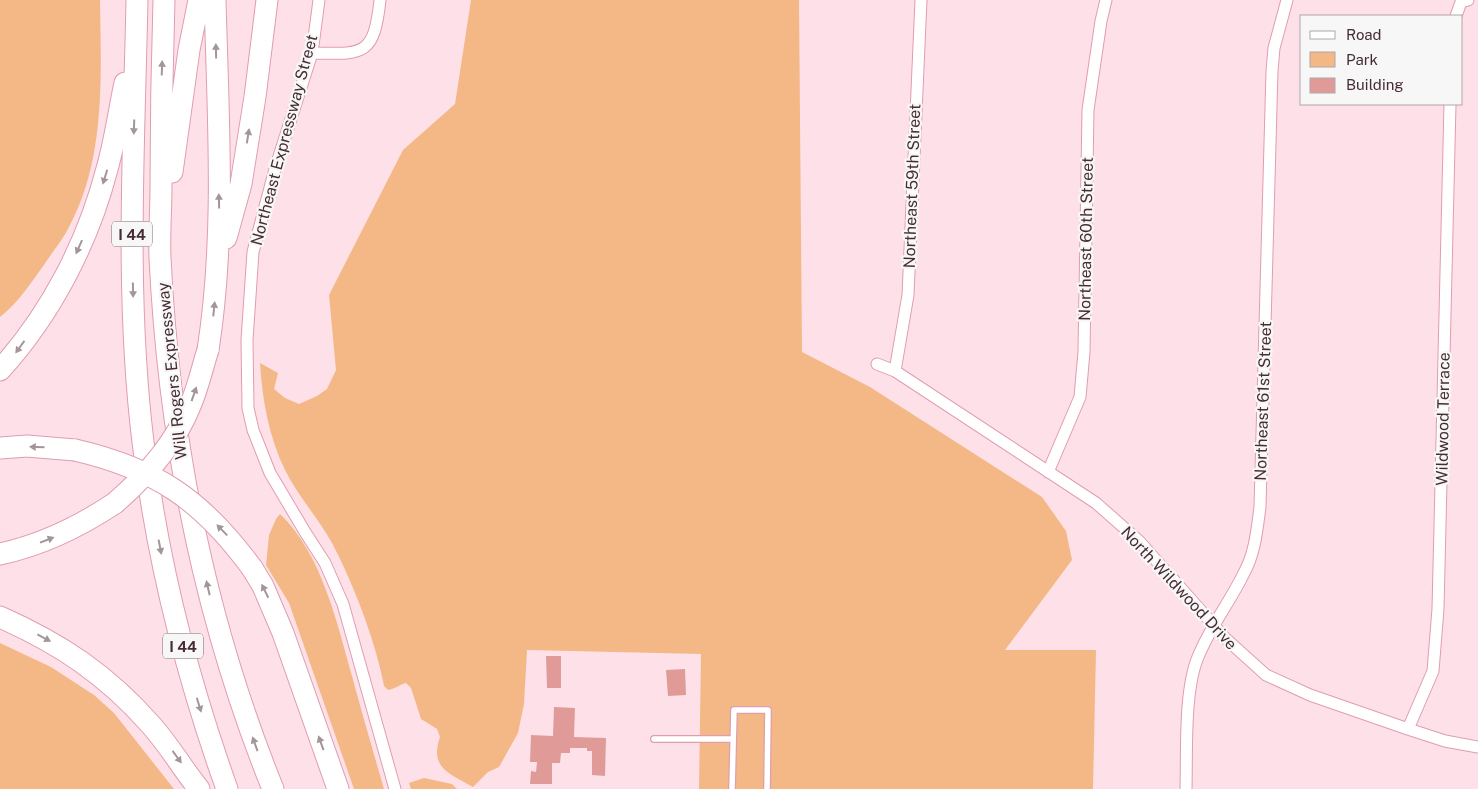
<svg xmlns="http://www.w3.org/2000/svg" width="1478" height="789" viewBox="0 0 1478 789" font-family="'Public Sans',sans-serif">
	<rect width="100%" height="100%" fill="#fee1e8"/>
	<path fill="#f3b886" d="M0 0H100C101 76 106 158 69 227 63 240 52 252 44 265 30 284 19 302 0 317Z
		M471 0H799L802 352 870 387 1042 497 1066 531 1072 560 1005 650H1096L1093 789H699L701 654 527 650 524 704 518 733 499 767 488 772 473 787C450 774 429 768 440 737L437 729 421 719 411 688 406 683C399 685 395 689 388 690L384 686C376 642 353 583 332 543 318 518 298 496 285 470 269 437 262 399 260 363L278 373 274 389 285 398 299 404 317 396 327 389 336 370 329 295 403 150 455 104Z
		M280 514C322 554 337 623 352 676 362 713 373 751 384 789H354L289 603 266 565 269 535 276 519Z
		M0 643 51 667 94 695 114 713 174 789H0Z
		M424 778 452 784 457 789H411L409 783Z"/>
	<path fill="#e09b99" d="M546 656H561V688H547Z
		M685 669 686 695 668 696 666 670Z
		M554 707 575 708 574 737 606 738 605 776 592 775V751H587V748H570V753H561L560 763H552V784H530L531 771 536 772 537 762H530L531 735 553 736Z"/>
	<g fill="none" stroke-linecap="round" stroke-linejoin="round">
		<defs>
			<path id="lane" d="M654 739H733
				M732 789 734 710H768L767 789"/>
			<path id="street" d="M319 0 312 53 275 169 253 252 247 340 248 408 253 430 270 473 305 532 325 563 343 604 395 789
				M1456 16 1461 2 1468 0
				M312 53C363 54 374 57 380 0
				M877 364 895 371 1096 503 1139 541 1225 638 1266 675 1310 695 1408 729 1445 741 1478 747
				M895 371 908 295 921 0
				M1048 472 1080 397 1084 352 1088 110 1101 21 1106 0
				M1408 729 1433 671 1438 609 1450 104
				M1186 789C1187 752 1184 690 1198 657 1210 627 1230 602 1244 573 1255 553 1257 530 1260 507L1272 71 1274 48 1287 0"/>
			<path id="highway" d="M137 0C134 147 125 295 143 442 157 560 187 677 227 789
				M164 0C162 62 161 124 161 186 161 210 159 234 160 258 169 440 205 621 273 789
				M172 172 189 50 199 0
				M226 238 241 184 255 97 267 0
				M208 350C226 235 218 116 215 0
				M0 370C51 314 88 242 107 169 115 141 119 111 125 83
				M0 448 27 446 75 450
				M0 554C42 545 79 527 115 503
				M252 568 263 586 283 633 338 789
				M0 617C61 644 107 675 151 725 169 745 182 768 199 789"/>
		</defs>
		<use href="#lane" stroke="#e09daf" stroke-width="8"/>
		<use href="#street" stroke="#e09daf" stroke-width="13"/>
		<use href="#highway" stroke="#e09daf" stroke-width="23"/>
		<use href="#lane" stroke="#fff" stroke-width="5.5"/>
		<use href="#street" stroke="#fff" stroke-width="11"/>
		<use href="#highway" stroke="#fff" stroke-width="21"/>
		<defs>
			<path id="highway-bridge" d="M75 450C157 469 202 500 252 568
				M115 503C146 476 175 444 190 406 198 388 202 368 208 350"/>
		</defs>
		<use href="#highway-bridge" stroke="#e09daf" stroke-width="23" stroke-linecap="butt"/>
		<use href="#highway-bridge" stroke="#fff" stroke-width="21"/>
	</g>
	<defs><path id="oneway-solid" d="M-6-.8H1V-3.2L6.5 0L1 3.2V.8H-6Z" transform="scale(1.25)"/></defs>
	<g fill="#a3969a">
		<use href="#oneway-solid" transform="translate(216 51) rotate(-91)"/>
		<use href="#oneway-solid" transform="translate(162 68) rotate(-88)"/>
		<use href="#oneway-solid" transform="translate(134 127) rotate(92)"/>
		<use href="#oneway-solid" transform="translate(248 136) rotate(-81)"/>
		<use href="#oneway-solid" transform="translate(105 177) rotate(107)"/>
		<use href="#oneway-solid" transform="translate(219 201) rotate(-91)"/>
		<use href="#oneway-solid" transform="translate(79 247) rotate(114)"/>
		<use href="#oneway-solid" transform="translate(133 290) rotate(89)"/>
		<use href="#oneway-solid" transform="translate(214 309) rotate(-84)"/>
		<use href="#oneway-solid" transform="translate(20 347) rotate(126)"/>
		<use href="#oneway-solid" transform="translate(194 394) rotate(-71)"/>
		<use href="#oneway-solid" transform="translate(37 447) rotate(-178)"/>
		<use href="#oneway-solid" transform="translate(222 530) rotate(-134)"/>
		<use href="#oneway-solid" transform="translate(47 540) rotate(-21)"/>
		<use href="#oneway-solid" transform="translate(160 547) rotate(79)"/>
		<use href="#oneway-solid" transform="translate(208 588) rotate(-103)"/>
		<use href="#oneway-solid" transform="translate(265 591) rotate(-116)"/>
		<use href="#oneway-solid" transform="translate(44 638) rotate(28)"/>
		<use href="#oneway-solid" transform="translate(199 705) rotate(73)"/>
		<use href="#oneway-solid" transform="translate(321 743) rotate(-110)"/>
		<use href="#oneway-solid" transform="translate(255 744) rotate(-110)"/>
		<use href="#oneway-solid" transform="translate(177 757) rotate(54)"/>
	</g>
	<g text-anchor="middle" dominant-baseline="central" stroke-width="4.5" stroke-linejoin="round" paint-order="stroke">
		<g fill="#f6f7f6" stroke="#7c696e" stroke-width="1">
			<rect x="112" y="221.5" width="40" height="25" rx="4"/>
			<rect x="163" y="633.5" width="40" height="25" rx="4"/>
		</g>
		<g font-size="15" font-weight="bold" fill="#472c34">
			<text x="132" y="234">I 44</text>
			<text x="183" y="646">I 44</text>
		</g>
		<g font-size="16" fill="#472c34" stroke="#f6f7f6">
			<text transform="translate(284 140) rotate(-75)">Northeast Expressway Street</text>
			<text transform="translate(912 186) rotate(-88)">Northeast 59th Street</text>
			<text transform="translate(1086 239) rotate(-89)">Northeast 60th Street</text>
			<text transform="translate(172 371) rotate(-96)">Will Rogers Expressway</text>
			<text transform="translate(1263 401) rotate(-88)">Northeast 61st Street</text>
			<text transform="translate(1443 419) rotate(-89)">Wildwood Terrace</text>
			<text transform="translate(1179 588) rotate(47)">North Wildwood Drive</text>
		</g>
	</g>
	<rect x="1300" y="15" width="162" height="90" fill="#f6f7f6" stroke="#b0a6a8"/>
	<rect x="1310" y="31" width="25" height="8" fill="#ffffff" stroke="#b0a6a8"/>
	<text x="1346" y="40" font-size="15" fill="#472c34">Road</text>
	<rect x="1310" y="52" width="25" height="15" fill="#f3b886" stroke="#b0a6a8"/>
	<text x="1346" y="65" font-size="15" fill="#472c34">Park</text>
	<rect x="1310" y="78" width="25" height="15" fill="#e09b99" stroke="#b0a6a8"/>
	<text x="1346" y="90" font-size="15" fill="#472c34">Building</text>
</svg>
